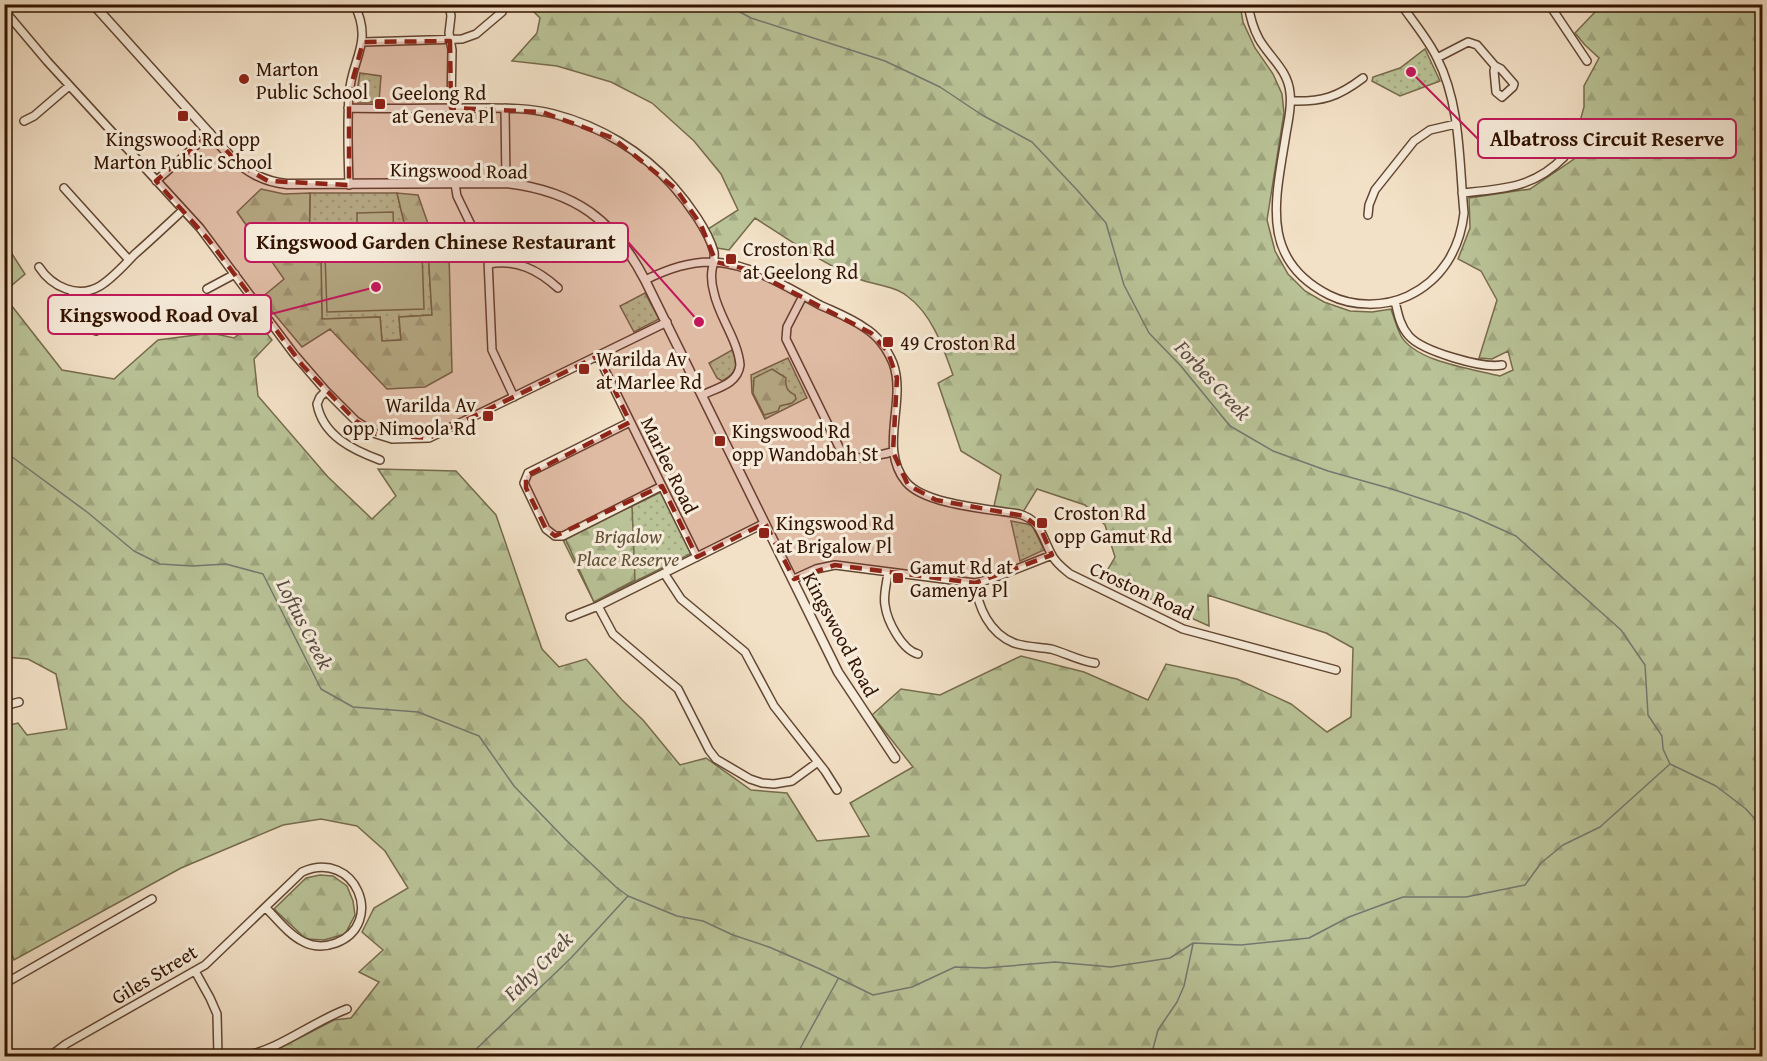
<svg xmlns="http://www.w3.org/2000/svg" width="1767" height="1061" viewBox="0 0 1767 1061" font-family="'Gentium Book Plus',serif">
	<defs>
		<pattern id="grass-dots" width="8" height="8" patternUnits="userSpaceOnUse" patternTransform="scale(1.5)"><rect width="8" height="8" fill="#b9c397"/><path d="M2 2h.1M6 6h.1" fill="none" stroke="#a0a780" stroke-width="1.8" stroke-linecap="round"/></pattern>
		<pattern id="forest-firs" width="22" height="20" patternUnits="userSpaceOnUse" patternTransform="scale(1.5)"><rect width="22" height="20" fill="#b9c397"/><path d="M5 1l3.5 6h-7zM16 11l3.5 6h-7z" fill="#a0a780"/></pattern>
	</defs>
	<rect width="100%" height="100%" fill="#f3e1c7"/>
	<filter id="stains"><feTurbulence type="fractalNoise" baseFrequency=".00333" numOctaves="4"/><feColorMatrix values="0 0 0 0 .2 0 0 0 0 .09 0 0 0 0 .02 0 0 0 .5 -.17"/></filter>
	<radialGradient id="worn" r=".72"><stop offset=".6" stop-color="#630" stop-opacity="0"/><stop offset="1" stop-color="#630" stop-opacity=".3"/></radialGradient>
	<path fill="url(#grass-dots)" stroke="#766b4c" stroke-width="1.5" d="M1425 49 1440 81 1400 96 1372 81 1373 77 1400 68Z
		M360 73 381 76 379 102H358L356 98Z
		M310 193H397L409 243 428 250 432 315 399 317 401 340 382 341 380 317 322 319 321 258H309Z
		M645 293 659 319 634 332 620 306Z
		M732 350C739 365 737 373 722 381L717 378 709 363Z
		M788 358 807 398 765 419 752 393 751 375Z
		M661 492 692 553 594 602 563 540Z
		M1011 521 1032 525 1044 550 1020 561Z"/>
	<path fill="url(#forest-firs)" stroke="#766b4c" stroke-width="1.5" d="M527 5H1240L1243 22 1255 48 1273 74 1282 94 1284 113 1267 220 1275 251 1288 274 1305 291 1324 302 1350 311 1372 312 1391 309C1394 318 1397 328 1401 336 1416 362 1473 369 1500 376L1513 370 1508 351 1492 359 1479 358 1497 300 1481 271 1458 259 1470 228 1469 198 1530 189 1574 159 1575 139 1584 107V86L1599 58 1585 45 1575 33 1597 10 1612 5H1756L1762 13V1056H264L334 1020 351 1018 379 982 359 972 383 950 362 932 374 908 408 888 385 851 357 826 321 819 283 825 181 868 14 960 4 934 5 726 18 723 27 735 67 729 56 674 28 659 5 657 4 296 62 370 114 379 158 340 211 333 234 338 256 320 272 340 254 359 258 396 328 477 372 519 396 496 378 469 456 471 496 515 542 649 559 667 586 659 622 700 643 720 680 765 706 758 751 790 787 793 817 841 869 836 850 803 913 767 872 715 901 689 940 695 1021 656 1084 672 1148 700 1166 664 1237 679 1291 704 1327 732 1351 717 1353 648 1326 633 1208 595 1209 626 1103 578 1115 557 1105 525 1085 505 1037 489 1023 512 994 506 1001 475 961 451 938 383 953 375C943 347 932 314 907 296 895 286 874 285 859 279 822 263 789 240 755 218L729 250 717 248 708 229 738 210 721 174 694 141 652 103 611 82 557 66 512 61 537 33 540 18Z
		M261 189 284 194 310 193 309 257 321 258 322 319 380 317 382 341 401 340 399 317 432 315 428 250 409 243 397 193 418 195 433 238 449 254 452 372 425 387 387 389 330 329 302 347 261 298 284 279 237 212Z
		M5 243 25 274 5 291H4Z
		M772 369 786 378C785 387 787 391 795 395L796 399 792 403 780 406 778 411 764 415 753 393 754 378Z
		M632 506 635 580 594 602 565 538Z
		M320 875 333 876 347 886 353 901 355 915 345 934 324 940 306 939 274 909 306 878Z"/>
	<path fill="#b9c397" stroke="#766b4c" stroke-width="1.5" d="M393 212 394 239 384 240 392 245 399 253H422L424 309 327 312 325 255H346L356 243 361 241 357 240V213Z"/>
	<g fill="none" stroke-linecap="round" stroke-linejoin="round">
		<path stroke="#737871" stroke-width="1.5" d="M725 4 751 18 885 61 940 87 982 115 1032 142 1078 191 1106 223 1124 285 1149 333 1180 365 1230 426 1273 451 1328 471 1392 489 1467 514 1516 536 1621 630 1645 665 1648 715 1662 736 1663 749 1670 764 1716 786 1746 809 1762 827
			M4 451 87 512 134 551 160 564 192 566 226 564 263 574 321 689 353 707 418 712 479 736 514 786 566 840 616 887 628 896 677 916 703 921 733 935 769 947 820 969 873 995 912 987 955 967 985 968 1055 962 1111 967 1170 958 1193 943 1241 945 1309 938 1349 917 1403 897H1466L1525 885 1541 863 1563 845 1600 827 1670 764
			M469 1056 571 958 628 896
			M796 1056 838 979
			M1151 1056 1158 1030 1177 1002 1184 986 1193 944"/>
		<defs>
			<path id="minor" d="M449 4 451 16 449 33 452 50 451 108
				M1248 4C1250 17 1253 28 1259 39 1270 58 1288 70 1290 93 1292 107 1288 121 1286 134 1276 198 1258 259 1329 295 1353 307 1384 307 1408 296 1442 280 1460 249 1464 213 1459 162 1461 105 1437 58 1428 39 1413 22 1401 4
				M1549 4 1587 61
				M4 10 47 61 200 228 294 354 326 391 356 421 376 434 392 439 429 438 667 322
				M363 42 462 39 476 34 502 12
				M1437 58 1468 42 1477 45 1495 66 1501 69 1514 84 1513 87 1502 97 1496 92 1494 71 1495 66
				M1291 101C1322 102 1338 97 1363 78
				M348 108C389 109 431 108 472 108 499 108 527 107 554 114 600 126 642 151 673 186 688 203 708 230 714 252 715 259 713 264 712 270 711 277 712 286 714 293 719 317 738 340 740 365 738 384 717 388 702 395
				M505 108 506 183
				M24 121 34 116 69 86
				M156 181 210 133
				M455 184 457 196 488 260 492 350 514 397
				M349 185C348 155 347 125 349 95 351 59 374 43 354 4
				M64 188 129 260
				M1462 193C1503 189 1534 188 1564 157
				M1368 215 1369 205 1375 190 1414 141 1430 130 1456 124
				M489 264C517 259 538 270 558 288
				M39 267C52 287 78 299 100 286 113 278 124 265 135 254 151 240 167 225 183 210
				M645 280C668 269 690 261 715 262 753 265 787 287 820 305 835 312 851 318 865 328 878 336 887 349 893 363 907 401 878 449 906 482 925 505 990 509 1019 514 1042 520 1042 539 1053 557 1057 564 1064 569 1070 574L1183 629 1336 670
				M207 289 235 274
				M73 291C69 309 79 323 96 331
				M803 296 787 327 786 339 840 449C852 465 876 455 893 452
				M1395 301C1398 314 1400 326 1409 336 1422 351 1483 369 1502 365
				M598 356 697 557
				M326 391 320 397 317 404C323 436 353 450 380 460
				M630 422 528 473 524 483 546 529 555 536H563L662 486
				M888 572C887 583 883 595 885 605 887 621 902 650 918 654
				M664 573 681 599 745 652 774 706 825 771 837 790
				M794 579 816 569 835 565 975 583 991 579 1052 555
				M975 583C978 607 989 633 1014 643 1026 647 1039 647 1051 649 1066 653 1079 661 1095 663
				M598 606 613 634 678 689 709 750 716 759 750 779 762 783 774 784 792 781 818 762
				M570 617 598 606 765 523
				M4 706 19 702
				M195 971 210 998 217 1014 218 1056
				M4 984 152 899
				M50 1056 66 1044 205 965 302 872C356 848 386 924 336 943 325 947 314 947 304 942 289 935 277 919 266 908
				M245 1056C282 1048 312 1022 347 1009"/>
			<path id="tertiary" d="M93 4 230 156C247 172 264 182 287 184L506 183C575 191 614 220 645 280L838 672 895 758"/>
		</defs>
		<use href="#minor" stroke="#624632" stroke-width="10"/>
		<use href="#tertiary" stroke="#624632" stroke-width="11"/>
		<use href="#minor" stroke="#f7ecdb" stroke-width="7"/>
		<use href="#tertiary" stroke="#f7ecdb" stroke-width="8"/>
	</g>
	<path fill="#8f2418" fill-opacity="0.2" stroke="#8f2418" stroke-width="4.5" stroke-dasharray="12 8" stroke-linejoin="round" d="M450 41 451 108 542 112 613 138 676 189 701 225 716 262 750 270 871 333 888 352 897 378 893 452 908 485 936 500 1024 516 1041 529 1052 555 975 583 835 565 794 579 765 523 697 557 662 486 555 536 546 529 526 488V476L630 422 598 356 429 438 376 434 356 421 303 366 208 239 156 181 210 133 240 165 268 181 349 185V93L363 42Z"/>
	<g fill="#8f2418" stroke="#f7ecdb" stroke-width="2">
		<circle cx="244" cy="79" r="6"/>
		<rect x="374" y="98" width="12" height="12" rx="3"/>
		<rect x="177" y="110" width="12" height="12" rx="3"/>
		<rect x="725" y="253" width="12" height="12" rx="3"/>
		<rect x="882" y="336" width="12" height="12" rx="3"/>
		<rect x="578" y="363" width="12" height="12" rx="3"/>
		<rect x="482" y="410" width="12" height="12" rx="3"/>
		<rect x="714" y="435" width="12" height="12" rx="3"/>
		<rect x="1036" y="517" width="12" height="12" rx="3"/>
		<rect x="758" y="527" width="12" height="12" rx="3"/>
		<rect x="892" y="572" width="12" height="12" rx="3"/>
	</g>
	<g text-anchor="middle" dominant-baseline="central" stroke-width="6" stroke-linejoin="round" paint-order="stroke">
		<g font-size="20" fill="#321300" stroke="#f7ecdb" text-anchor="start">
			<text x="256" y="68">Marton<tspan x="256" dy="23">Public School</tspan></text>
			<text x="392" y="92">Geelong Rd<tspan x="392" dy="23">at Geneva Pl</tspan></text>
			<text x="183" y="138" text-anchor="middle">Kingswood Rd opp<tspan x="183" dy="23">Marton Public School</tspan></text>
			<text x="743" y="248">Croston Rd<tspan x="743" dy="23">at Geelong Rd</tspan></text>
			<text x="900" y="342">49 Croston Rd</text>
			<text x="596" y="358">Warilda Av<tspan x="596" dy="23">at Marlee Rd</tspan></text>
			<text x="476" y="404" text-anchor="end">Warilda Av<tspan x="476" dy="23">opp Nimoola Rd</tspan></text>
			<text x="732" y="430">Kingswood Rd<tspan x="732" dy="23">opp Wandobah St</tspan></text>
			<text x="1054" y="512">Croston Rd<tspan x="1054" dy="23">opp Gamut Rd</tspan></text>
			<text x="776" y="522">Kingswood Rd<tspan x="776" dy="23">at Brigalow Pl</tspan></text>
			<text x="910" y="566">Gamut Rd at<tspan x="910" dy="23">Gamenya Pl</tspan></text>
		</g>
		<g font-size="20" fill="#321300" stroke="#f7ecdb">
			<text transform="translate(459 170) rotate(1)">Kingswood Road</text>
			<text transform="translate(670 465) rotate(64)">Marlee Road</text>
			<text transform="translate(1142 590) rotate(25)">Croston Road</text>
			<text transform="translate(841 634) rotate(62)">Kingswood Road</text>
			<text transform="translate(154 974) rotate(-31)">Giles Street</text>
		</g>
		<g font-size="20" font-style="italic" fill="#615135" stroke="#f7ecdb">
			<text x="628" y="535">Brigalow<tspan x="628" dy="23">Place Reserve</tspan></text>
		</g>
		<g font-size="21" font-style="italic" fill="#584e42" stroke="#f7ecdb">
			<text transform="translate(1213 380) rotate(47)">Forbes Creek</text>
			<text transform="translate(305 624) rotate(63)">Loftus Creek</text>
			<text transform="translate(538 966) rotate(-45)">Fahy Creek</text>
		</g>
	</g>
	<path fill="none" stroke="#c2185b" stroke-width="2" d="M1411 72L1478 139M699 322L628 242M376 287L271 314"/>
	<g fill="#c2185b" stroke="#f7ecdb" stroke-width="2">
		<circle cx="1411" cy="72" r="6"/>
		<circle cx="699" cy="322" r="6"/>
		<circle cx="376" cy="287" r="6"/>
	</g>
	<g fill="#f7ecdb" stroke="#c2185b" stroke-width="2">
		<rect x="1478" y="119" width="258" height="39" rx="6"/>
		<rect x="245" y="223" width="383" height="39" rx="6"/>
		<rect x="48" y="295" width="223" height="39" rx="6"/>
	</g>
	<g font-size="21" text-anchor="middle" font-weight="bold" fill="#321300">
		<text x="1607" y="146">Albatross Circuit Reserve</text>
		<text x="436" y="249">Kingswood Garden Chinese Restaurant</text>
		<text x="159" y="322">Kingswood Road Oval</text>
	</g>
	<rect width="1767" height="1061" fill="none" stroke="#f3e1c7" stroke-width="24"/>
	<rect x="6" y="6" width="1755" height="1049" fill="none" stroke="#321300" stroke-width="3"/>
	<rect x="12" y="12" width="1743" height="1037" fill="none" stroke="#321300" stroke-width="1.5"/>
	<rect width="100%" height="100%" filter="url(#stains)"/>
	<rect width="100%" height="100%" fill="url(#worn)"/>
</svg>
